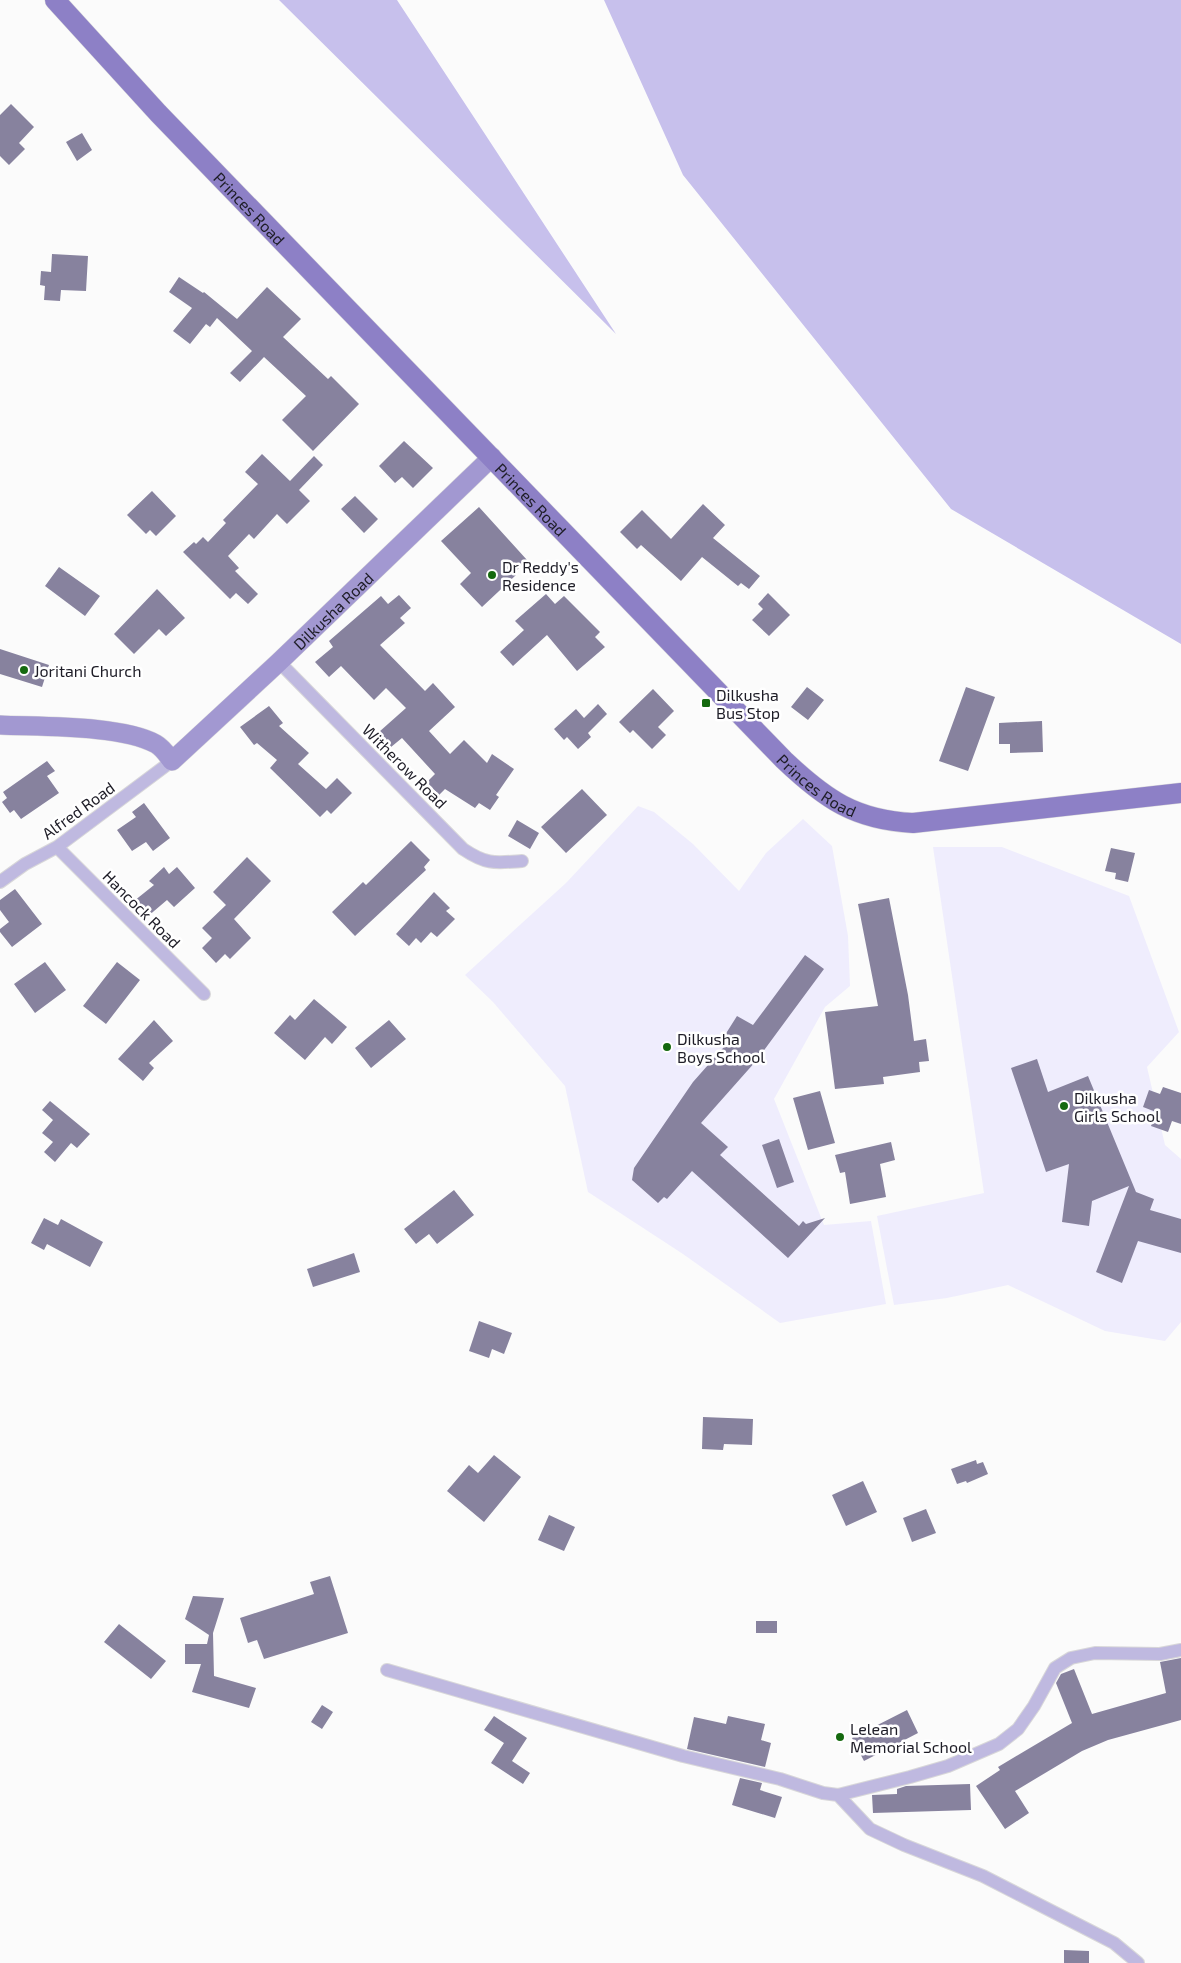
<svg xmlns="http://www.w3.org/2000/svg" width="1181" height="1963" viewBox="0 0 1181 1963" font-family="'Exo 2',sans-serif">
	<rect width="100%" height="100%" fill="#fbfbfb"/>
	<path fill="#efedfd" d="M638 806 654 812 693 844 739 891 766 853 803 819 832 846 848 936 850 986 825 1007 774 1099 824 1225 871 1221 886 1304 780 1323 683 1254 588 1192 565 1086 493 1002 465 975 566 883Z
		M933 847H1002L1129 896 1179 1032 1147 1067 1165 1145 1181 1159V1322L1165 1341 1105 1331 1008 1285 947 1298 894 1305 877 1216 984 1193Z"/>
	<path fill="#c7c0ec" d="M279 0H397L616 334Z
		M604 0H1181V644L951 509 683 175Z"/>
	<path fill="#87829e" d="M11 104 34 127 19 143 25 149 9 165 0 156V115Z
		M82 133 92 150 77 161 66 142Z
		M52 254 88 256 86 291 61 290 60 301 44 300 45 286 40 285 41 271 51 272Z
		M179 277 203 293 204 292 237 319 267 287 301 319 283 337 328 379 331 376 359 404 313 451 282 420 306 396 264 357 240 382 230 373 252 351 217 318 210 327 206 324 190 344 173 331 192 308 169 292Z
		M404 441 433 468 413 488 402 477 395 483 379 466Z
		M262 454 290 481 314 456 323 465 299 490 310 501 287 524 277 514 254 539 249 534 228 556 239 568 235 571 258 594 248 604 236 593 230 599 183 552 194 542 196 544 203 537 208 542 226 523 223 520 258 484 245 472Z
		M152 491 176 516 156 536 150 530 146 534 127 515Z
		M355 496 378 519 364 533 341 509Z
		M703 504 725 525 713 538 760 576 749 589 741 583 738 586 702 557 681 581 641 545 637 549 620 532 642 510 671 539Z
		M479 507 527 560 514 573 516 575 482 607 460 584 471 573 441 541Z
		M59 567 100 596 85 616 45 586Z
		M157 589 185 618 166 636 159 629 134 654 114 634Z
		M768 593 790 615 769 636 752 620 763 609 758 604Z
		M546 594 555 604 564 596 600 632 595 637 605 647 577 671 547 635 513 666 500 652 524 630 515 621Z
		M399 595 411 608 400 618 405 623 380 645 425 691 433 683 455 707 429 731 450 754 464 740 487 763 492 754 514 769 496 795 499 797 490 810 479 803 475 808 445 789 439 795 427 782 435 774 402 738 391 747 379 732 406 708 386 688 374 700 341 666 329 677 315 662 333 647 329 641 381 596 388 604Z
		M0 649 49 665 42 687 0 674Z
		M807 687 824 700 808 720 791 707Z
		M966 687 995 697 968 771 939 761Z
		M653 689 674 711 658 727 666 735 652 749 633 730 630 733 619 722Z
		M598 704 607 714 588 733 591 737 578 749 567 737 564 740 554 729 576 709 584 718Z
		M269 706 283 723 279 726 309 753 298 764 326 789 337 778 352 793 331 814 327 810 320 817 270 768 277 760 257 743 254 745 240 727Z
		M1042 721 1043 752 1010 753V744H999V723Z
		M47 761 55 771 47 776 59 793 21 819 14 810 10 813 2 802 7 798 3 792Z
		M582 789 607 815 566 853 541 827Z
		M144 803 170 838 153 851 146 842 132 851 117 830 136 817 132 812Z
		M517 820 539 833 530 849 508 836Z
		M411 841 430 860 424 867 426 870 355 936 332 912 363 882 366 885Z
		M1111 848 1135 853 1128 882 1115 879 1116 873 1105 871Z
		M247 857 271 881 234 919 251 938 230 959 225 954 216 963 202 948 212 938 202 928 226 905 213 892Z
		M164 867 169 874 177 867 195 888 174 907 167 900 147 917 134 901 154 885 149 881Z
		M15 889 42 924 12 947 0 932V929L9 922 0 910V900Z
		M434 892 450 908 446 911 455 919 437 937 431 932 421 943 416 938 409 946 396 934Z
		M889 898 908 995 914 1041 926 1039 929 1061 919 1062 920 1072 883 1077 884 1084 835 1089 825 1012 878 1006 858 904Z
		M805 955 824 969 756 1061 701 1123 728 1147 720 1155 799 1226 803 1221 806 1224 825 1218 788 1258 692 1171 667 1199 664 1197 658 1203 632 1180 634 1168 693 1082 731 1039 725 1035 737 1016 753 1025Z
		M45 962 66 990 35 1013 14 984Z
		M117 962 140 980 106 1024 83 1006Z
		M314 999 347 1027 332 1044 325 1037 305 1060 274 1033 290 1015 295 1020Z
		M154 1020 173 1041 149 1063 154 1068 143 1081 118 1059Z
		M389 1020 406 1039 371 1068 355 1048Z
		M1037 1059 1048 1092 1088 1076 1136 1192 1154 1199 1150 1210 1181 1219V1253L1138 1241 1122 1283 1096 1272 1129 1186 1092 1201 1089 1226 1062 1222 1069 1164 1046 1172 1011 1068Z
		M1163 1087 1181 1093V1124L1172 1121 1168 1132 1151 1126 1156 1112 1143 1107 1149 1090 1160 1094Z
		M820 1091 835 1143 808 1150 793 1098Z
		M50 1101 90 1134 77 1148 71 1143 55 1162 44 1152 53 1142 42 1133 53 1120 42 1110Z
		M779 1139 794 1182 777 1188 762 1145Z
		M891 1142 895 1160 880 1164 886 1197 850 1204 845 1172 840 1173 835 1155Z
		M454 1190 474 1215 437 1244 429 1234 416 1244 404 1229Z
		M44 1218 58 1225 61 1219 103 1242 90 1267 47 1244 44 1250 31 1243Z
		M354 1253 360 1272 313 1287 307 1269Z
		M479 1321 512 1333 504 1354 492 1349 489 1358 469 1351Z
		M703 1417 753 1419 752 1445 724 1444 723 1450 702 1449Z
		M494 1455 521 1477 484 1522 447 1491 469 1465 478 1473Z
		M976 1460 977 1464 983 1462 988 1474 967 1483 966 1481 957 1484 951 1469Z
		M863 1481 877 1512 846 1526 832 1495Z
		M926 1509 936 1533 912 1542 903 1518Z
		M549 1515 575 1527 564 1551 538 1540Z
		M330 1576 348 1633 264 1659 257 1640 248 1643 240 1618 314 1594 310 1582Z
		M193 1596 224 1598 213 1633 214 1676 256 1688 249 1708 192 1692 201 1664H185V1644H207L209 1635 185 1619Z
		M756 1621H777V1633H756Z
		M119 1624 166 1661 151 1679 104 1642Z
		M1181 1658V1720L1108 1740 1082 1751 1015 1791 1029 1813 1005 1829 976 1786 1000 1770 998 1767 1072 1723 1056 1683 1061 1674 1074 1669 1092 1714 1166 1693 1160 1662Z
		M322 1705 333 1712 322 1729 311 1722Z
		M907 1710 918 1733 864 1761 852 1738Z
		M494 1716 527 1738 512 1761 530 1773 523 1784 491 1763 504 1743 484 1730Z
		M728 1716 765 1724 761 1740 771 1743 765 1767 687 1749 694 1717 726 1724Z
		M740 1778 762 1783 760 1790 782 1797 775 1818 732 1805Z
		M970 1784 971 1810 873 1813 872 1795 897 1794V1789L906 1786Z
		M1064 1950 1089 1951V1963H1064Z"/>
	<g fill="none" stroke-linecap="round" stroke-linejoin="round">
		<defs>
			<path id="street" d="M279 662 463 849C487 865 495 863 522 861
				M57 847 204 994
				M0 882 25 864 57 847 172 761
				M387 1670 683 1756 780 1779 823 1793 838 1795 910 1777 948 1766 999 1744 1018 1729 1034 1706 1055 1668 1071 1658 1095 1653 1160 1654 1181 1650
				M838 1795 870 1829 904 1845 983 1876 1114 1943 1138 1963"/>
			<g id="secondary">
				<path id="s1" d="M0 725C42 727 121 725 156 744 163 748 168 756 172 761L279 662 492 457"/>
			</g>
			<g id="primary">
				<path id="s2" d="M55 0 158 113 784 760C825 799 855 820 913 823L1181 793"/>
			</g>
		</defs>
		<use href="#street" stroke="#d8d7d9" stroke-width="14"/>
		<use href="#secondary" stroke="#d8d7d9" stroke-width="20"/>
		<use href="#primary" stroke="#d8d7d9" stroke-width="21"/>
		<use href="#street" stroke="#bfb9e0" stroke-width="12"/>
		<use href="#secondary" stroke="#a298d1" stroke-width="19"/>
		<use href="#primary" stroke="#8d80c6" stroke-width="20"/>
	</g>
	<g fill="#15690f" stroke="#fff" stroke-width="2">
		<circle cx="492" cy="575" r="5"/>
		<circle cx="24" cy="670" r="5"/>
		<rect x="701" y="698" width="10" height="10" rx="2.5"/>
		<circle cx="667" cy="1047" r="5"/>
		<circle cx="1064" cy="1106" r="5"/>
		<circle cx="840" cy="1737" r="5"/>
	</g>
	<g text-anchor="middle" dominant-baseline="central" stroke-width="5" stroke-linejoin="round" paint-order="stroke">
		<g font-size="16" fill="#1e1d27" stroke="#fff">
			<text stroke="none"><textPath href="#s2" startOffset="285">Princes Road</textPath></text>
			<text stroke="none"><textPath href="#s2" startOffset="690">Princes Road</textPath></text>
			<text stroke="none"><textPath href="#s1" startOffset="402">Dilkusha Road</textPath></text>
			<text transform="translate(405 766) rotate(45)">Witherow Road</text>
			<text stroke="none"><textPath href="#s2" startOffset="1095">Princes Road</textPath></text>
			<text transform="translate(78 810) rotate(-36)">Alfred Road</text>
			<text transform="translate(142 909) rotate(45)">Hancock Road</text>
		</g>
		<g font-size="16" fill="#1e1d27" stroke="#fff" text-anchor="start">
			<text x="502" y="566">Dr Reddy's<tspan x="502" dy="18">Residence</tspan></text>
			<text x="34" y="670">Joritani Church</text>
			<text x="716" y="694">Dilkusha<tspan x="716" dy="18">Bus Stop</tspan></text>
			<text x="677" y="1038">Dilkusha<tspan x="677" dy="18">Boys School</tspan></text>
			<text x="1074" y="1097">Dilkusha<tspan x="1074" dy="18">Girls School</tspan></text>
			<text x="850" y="1728">Lelean<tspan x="850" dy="18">Memorial School</tspan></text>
		</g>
	</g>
</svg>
